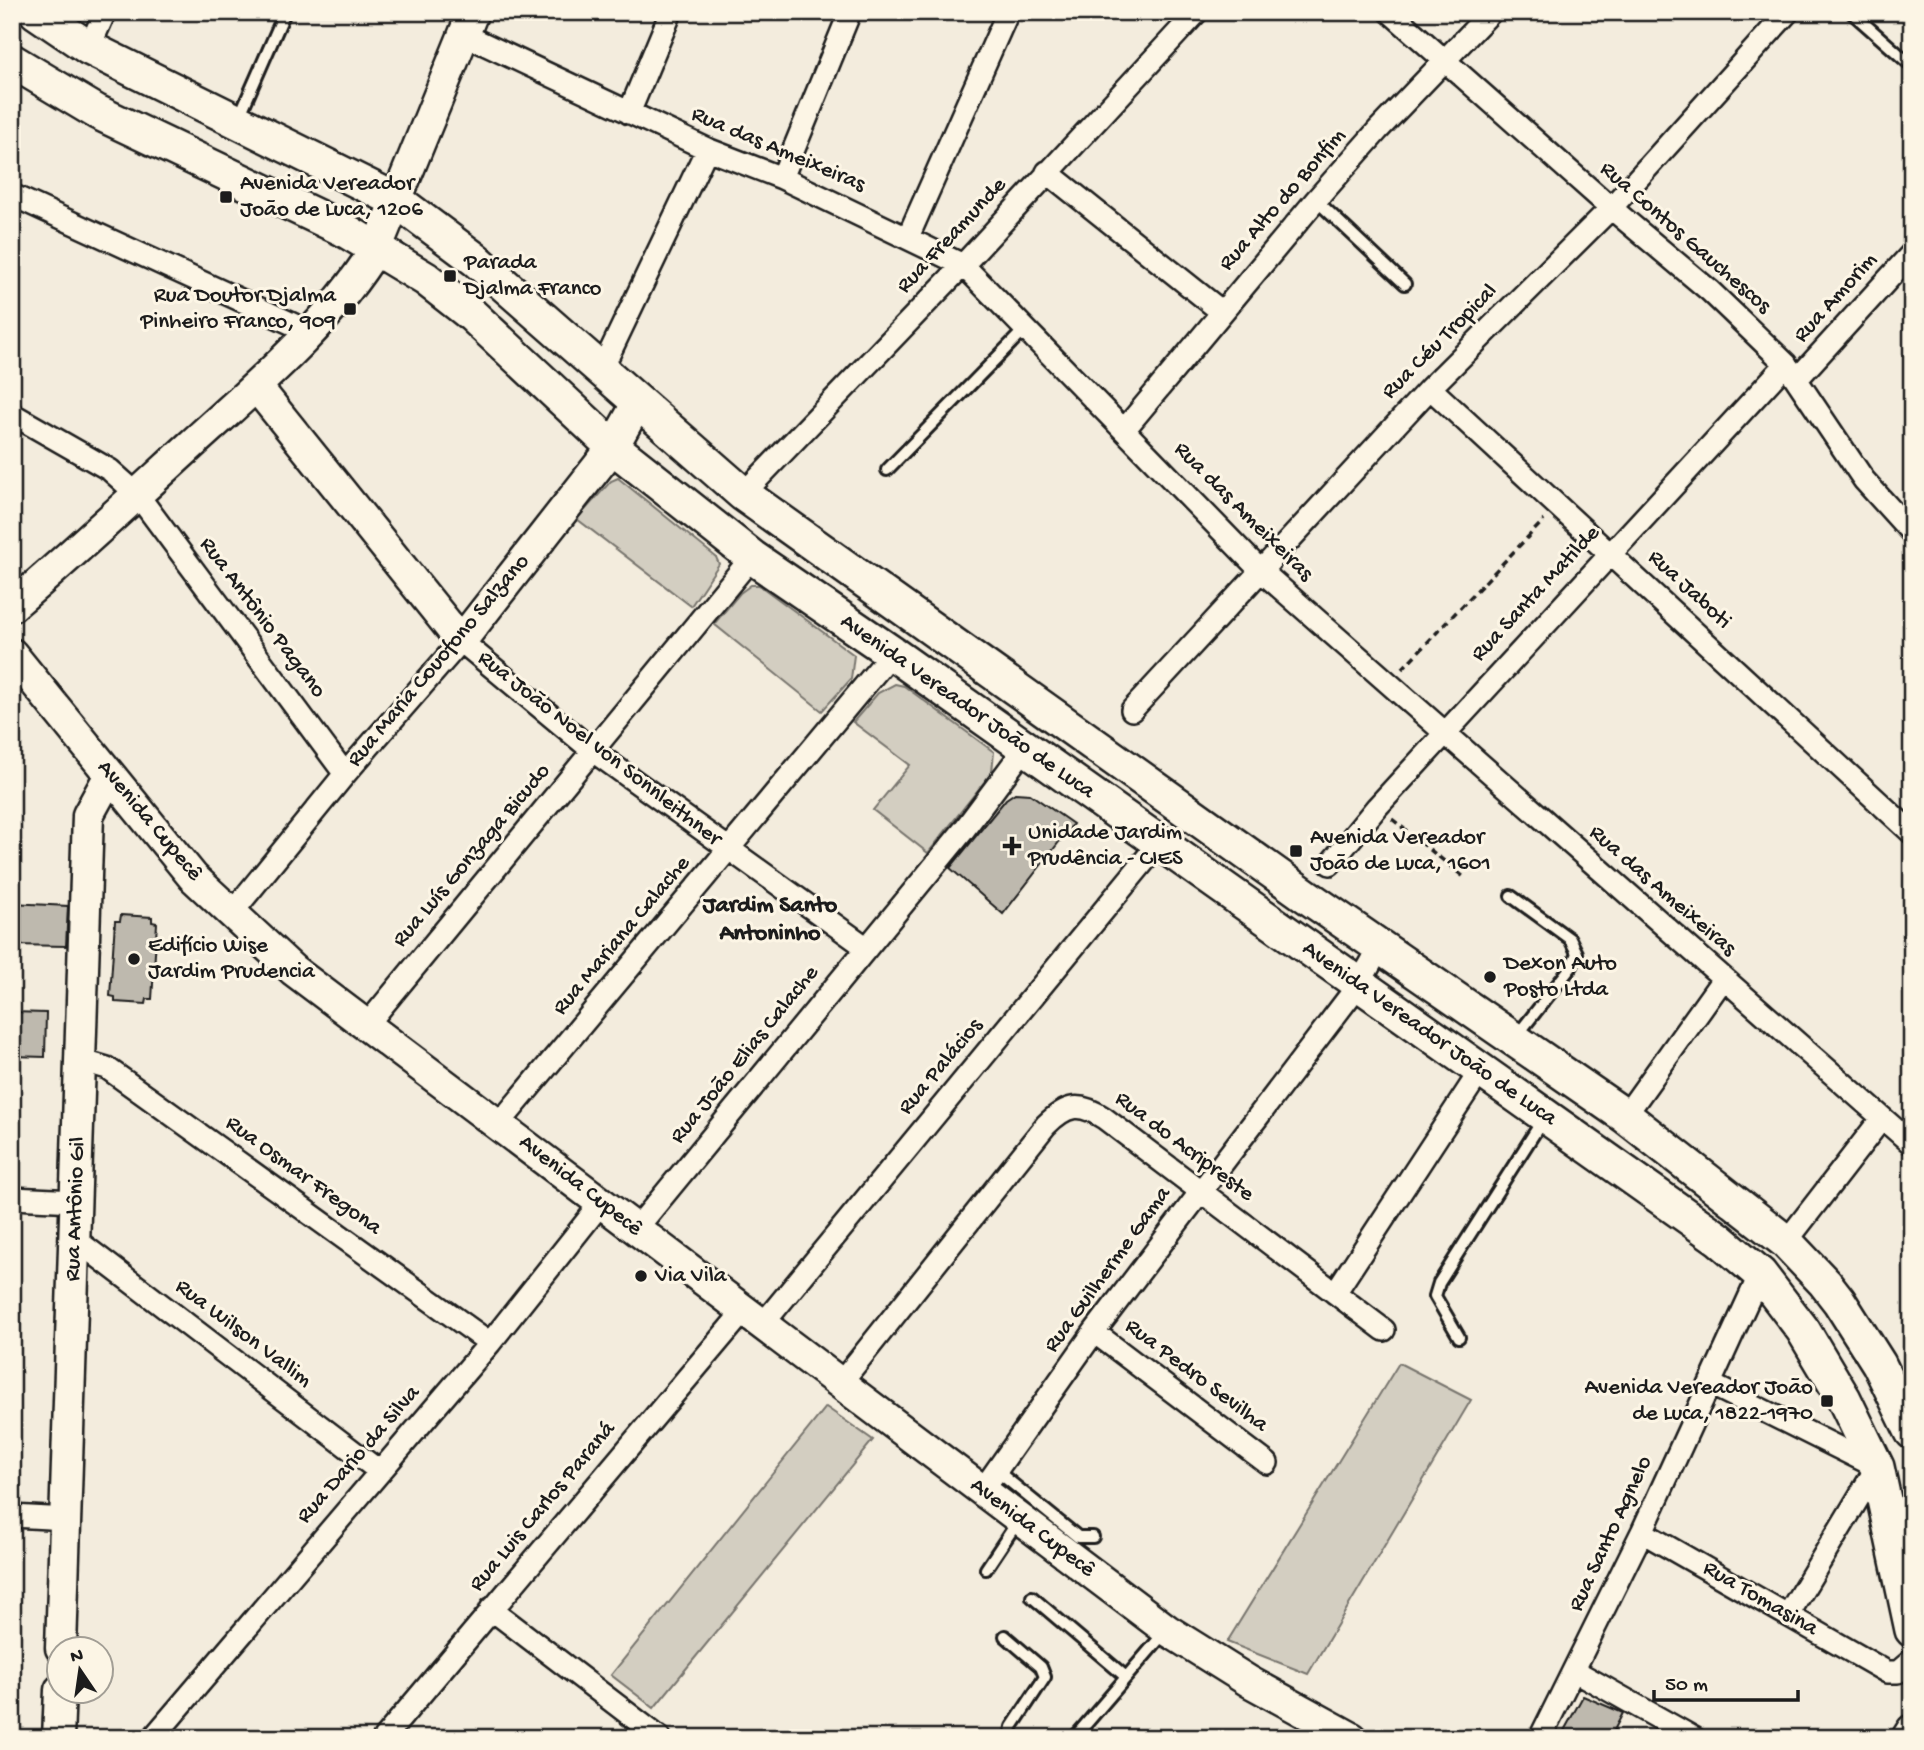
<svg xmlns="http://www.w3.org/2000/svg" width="1924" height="1750" viewBox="0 0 1924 1750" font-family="'Gochi Hand',sans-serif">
	<rect width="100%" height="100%" fill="#f3ecdd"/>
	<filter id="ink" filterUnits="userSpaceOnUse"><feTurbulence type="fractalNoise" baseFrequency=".0143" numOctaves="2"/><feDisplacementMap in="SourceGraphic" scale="14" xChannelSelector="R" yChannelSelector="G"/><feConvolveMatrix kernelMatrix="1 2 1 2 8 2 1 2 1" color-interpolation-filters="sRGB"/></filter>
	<g filter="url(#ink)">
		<path fill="#d3cec1" stroke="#78756e" stroke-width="2" d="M618 478 716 557 719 564 691 606 577 519 611 481Z
			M751 585H759L854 655 851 679 822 711 714 624 740 593Z
			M895 684 904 686 994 752 992 772 928 853 873 810 910 765 853 722 878 693Z
			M1399 1363 1471 1400 1308 1674 1227 1642Z
			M826 1407 873 1440 654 1708 611 1675Z"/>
		<path fill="#beb9ae" stroke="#1c1c1c" stroke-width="2" d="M1015 793 1030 794 1073 824 1003 914 950 868 1006 799Z
			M12 903 68 906 66 946 12 945Z
			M121 915 152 917V922L157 923 152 999H147L146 1004 115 1002V997L110 996 115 921H120Z
			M12 1012 46 1013 45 1057 12 1056Z
			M1583 1696 1623 1713 1610 1738H1560Z"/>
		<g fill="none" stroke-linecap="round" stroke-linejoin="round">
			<defs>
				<path id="lane" d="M1851 12 1912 66
					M239 117 285 12
					M1316 200 1405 284
					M887 470 1024 330
					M1511 896 1570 939 1577 953 1572 966 1515 1038
					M1459 1337 1435 1296 1439 1283 1544 1118
					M997 1471 1078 1537H1093
					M986 1569 1018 1521
					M1032 1597 1126 1677
					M1005 1636 1041 1667 1045 1677 1012 1727 1010 1738
					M1074 1738 1165 1632"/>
				<path id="street" d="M1390 12 1611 208 1710 291 1786 364 1864 480 1912 533
					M464 21 465 35 707 149 782 178 963 265 1260 570 1912 1144
					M89 48 105 12
					M629 113 671 12
					M1047 172 1222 312
					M782 178 850 12
					M12 195 312 333
					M908 237 1008 12
					M601 371 707 149
					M1798 378 1912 253
					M1430 388 1912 833
					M12 414 110 470 137 494 345 774
					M1124 430 1316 200 1378 130 1491 12
					M743 494 963 265 1197 12
					M1132 710 1430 388 1611 208 1788 12
					M1330 864 1377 807 1786 364
					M231 914 345 774 461 641 593 751 867 948
					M366 1026 752 557
					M80 1060 107 1068 490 1343
					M1625 1116 1723 979
					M499 1124 892 653
					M12 1198 76 1201
					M636 1229 963 831 1025 748
					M75 1239 379 1471
					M1786 1242 1882 1118
					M1335 1293 1481 1070
					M762 1325 1160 842
					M1094 1332 1267 1463
					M1710 1384 1877 1467 1788 1615
					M839 1385 1046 1125C1067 1104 1080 1102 1104 1118L1384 1330
					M982 1491 1094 1332 1359 984 1380 947
					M12 1516 67 1519
					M1642 1532 1887 1672H1898L1912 1660
					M491 1609 660 1738
					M1575 1671 1694 1738
					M153 1738 490 1343 602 1202
					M384 1738 743 1312
					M1540 1738 1642 1532 1760 1274"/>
				<path id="secondary" d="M256 386 461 641 613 447 638 402
					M12 606C73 554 132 499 191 445 258 384 329 325 377 247L473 12
					M12 654 193 877 293 970 1167 1630 1250 1682 1352 1738
					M61 1648 88 815 110 775
					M58 1738 60 1690
					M1907 1738 1912 1730"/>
				<path id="primary" d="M36 12 89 48 396 200 476 260 743 494 1305 895 1625 1116 1786 1242 1825 1283 1839 1301 1879 1364 1912 1432
					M12 61 97 112 343 229 426 279 472 315 613 447 752 557 892 653 1719 1239 1760 1274 1803 1330 1844 1399 1877 1467 1912 1630"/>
			</defs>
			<use href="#lane" stroke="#1c1c1c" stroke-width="16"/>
			<use href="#street" stroke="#1c1c1c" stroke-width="26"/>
			<use href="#secondary" stroke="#1c1c1c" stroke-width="35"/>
			<use href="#primary" stroke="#1c1c1c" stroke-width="38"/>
			<path stroke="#1c1c1c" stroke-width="3.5" stroke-dasharray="7 5" stroke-linecap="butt" d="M1402 669 1544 520
				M1392 819 1465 878"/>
			<use href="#lane" stroke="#fcf5e5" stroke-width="10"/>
			<use href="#street" stroke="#fcf5e5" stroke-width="21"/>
			<use href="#secondary" stroke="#fcf5e5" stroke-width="30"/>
			<use href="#primary" stroke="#fcf5e5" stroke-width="33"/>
		</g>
	</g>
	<g fill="#1c1c1c" stroke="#fcf5e5" stroke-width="2.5">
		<rect x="219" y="190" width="14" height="14" rx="3.5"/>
		<rect x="443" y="269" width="14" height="14" rx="3.5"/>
		<rect x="343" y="302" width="14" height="14" rx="3.5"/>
		<path d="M1008.5 835.5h7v7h7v7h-7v7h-7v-7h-7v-7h7z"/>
		<rect x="1289" y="844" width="14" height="14" rx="3.5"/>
		<circle cx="134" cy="959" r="7"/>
		<circle cx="1490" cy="977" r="7"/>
		<circle cx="641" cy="1276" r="7"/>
		<rect x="1820" y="1394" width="14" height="14" rx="3.5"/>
	</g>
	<g text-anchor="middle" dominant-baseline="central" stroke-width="6" stroke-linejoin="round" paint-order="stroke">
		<g font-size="23" fill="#1c1c1c" stroke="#fcf5e5">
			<text transform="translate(778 150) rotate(23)">Rua das Ameixeiras</text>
			<text transform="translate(1283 200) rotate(-49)">Rua Alto do Bonfim</text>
			<text transform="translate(952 236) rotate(-47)">Rua Freamunde</text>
			<text transform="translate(1685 238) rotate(41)">Rua Contos Gauchescos</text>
			<text transform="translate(1836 298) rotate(-48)">Rua Amorim</text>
			<text transform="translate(1440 342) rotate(-45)">Rua Céu Tropical</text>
			<text transform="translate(1243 512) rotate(45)">Rua das Ameixeiras</text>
			<text transform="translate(1689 590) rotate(43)">Rua Jaboti</text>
			<text transform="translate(1536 594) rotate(-47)">Rua Santa Matilde</text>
			<text transform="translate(262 618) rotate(53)">Rua Antônio Pagano</text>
			<text transform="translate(439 661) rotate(-50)">Rua Maria Couofono Salzano</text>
			<text transform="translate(967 707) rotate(35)">Avenida Vereador João de Luca</text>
			<text transform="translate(599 749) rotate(38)">Rua João Noel von Sonnleithner</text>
			<text transform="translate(149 821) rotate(50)">Avenida Cupecê</text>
			<text transform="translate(472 856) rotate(-50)">Rua Luís Gonzaga Bicudo</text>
			<text transform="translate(1662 891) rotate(41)">Rua das Ameixeiras</text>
			<text transform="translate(622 936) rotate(-50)">Rua Mariana Calache</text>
			<text transform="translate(1429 1034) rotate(35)">Avenida Vereador João de Luca</text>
			<text transform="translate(745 1055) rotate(-51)">Rua João Elias Calache</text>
			<text transform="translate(941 1067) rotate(-50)">Rua Palácios</text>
			<text transform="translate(1184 1147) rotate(37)">Rua do Acripreste</text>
			<text transform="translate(303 1176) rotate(36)">Rua Osmar Fregona</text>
			<text transform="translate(580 1186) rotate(38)">Avenida Cupecê</text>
			<text transform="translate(76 1209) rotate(-88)">Rua Antônio Gil</text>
			<text transform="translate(1108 1270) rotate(-54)">Rua Guilherme Gama</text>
			<text transform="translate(243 1334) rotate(37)">Rua Wilson Vallim</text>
			<text transform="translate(1196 1376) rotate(37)">Rua Pedro Sevilha</text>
			<text transform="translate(359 1455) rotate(-49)">Rua Dario da Silva</text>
			<text transform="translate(543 1507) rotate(-50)">Rua Luis Carlos Paraná</text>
			<text transform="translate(1032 1528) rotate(37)">Avenida Cupecê</text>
			<text transform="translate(1611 1534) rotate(-65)">Rua Santo Agnelo</text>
			<text transform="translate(1760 1599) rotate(30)">Rua Tomasina</text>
		</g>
		<g font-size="23" fill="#1c1c1c" stroke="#fcf5e5" text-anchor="start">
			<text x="240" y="184">Avenida Vereador<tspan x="240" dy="26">João de Luca, 1206</tspan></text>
			<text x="464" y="263">Parada<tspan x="464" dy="26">Djalma Franco</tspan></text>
			<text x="336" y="296" text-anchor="end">Rua Doutor Djalma<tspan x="336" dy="26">Pinheiro Franco, 909</tspan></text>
			<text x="1028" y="833">Unidade Jardim<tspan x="1028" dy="26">Prudência - CIES</tspan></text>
			<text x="1310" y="838">Avenida Vereador<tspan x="1310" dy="26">João de Luca, 1601</tspan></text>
			<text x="148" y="946">Edifício Wise<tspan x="148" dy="26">Jardim Prudencia</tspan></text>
			<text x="1504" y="964">Dexon Auto<tspan x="1504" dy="26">Posto Ltda</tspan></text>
			<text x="655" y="1276">Via Vila</text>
			<text x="1813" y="1388" text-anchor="end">Avenida Vereador João<tspan x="1813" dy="26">de Luca, 1822-1970</tspan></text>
		</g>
		<g font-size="24" font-weight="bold" fill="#1c1c1c" stroke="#fcf5e5">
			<text x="770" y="906">Jardim Santo<tspan x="770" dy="28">Antoninho</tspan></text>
		</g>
	</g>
	<rect width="1924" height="1750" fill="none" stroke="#fcf5e5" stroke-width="42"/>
	<rect x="21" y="21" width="1882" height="1708" fill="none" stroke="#1c1c1c" stroke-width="2.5" filter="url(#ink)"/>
	<g transform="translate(80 1670) rotate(347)"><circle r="33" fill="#fcf5e5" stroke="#a29e95" stroke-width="2"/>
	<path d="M0-5L12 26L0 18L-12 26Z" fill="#1c1c1c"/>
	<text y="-10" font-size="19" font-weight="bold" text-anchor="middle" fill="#1c1c1c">N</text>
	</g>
	<path d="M1654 1690v10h144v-10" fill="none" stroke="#1c1c1c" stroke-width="3.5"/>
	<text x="1665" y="1690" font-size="21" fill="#1c1c1c" stroke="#fcf5e5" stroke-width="5" paint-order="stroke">50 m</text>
</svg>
